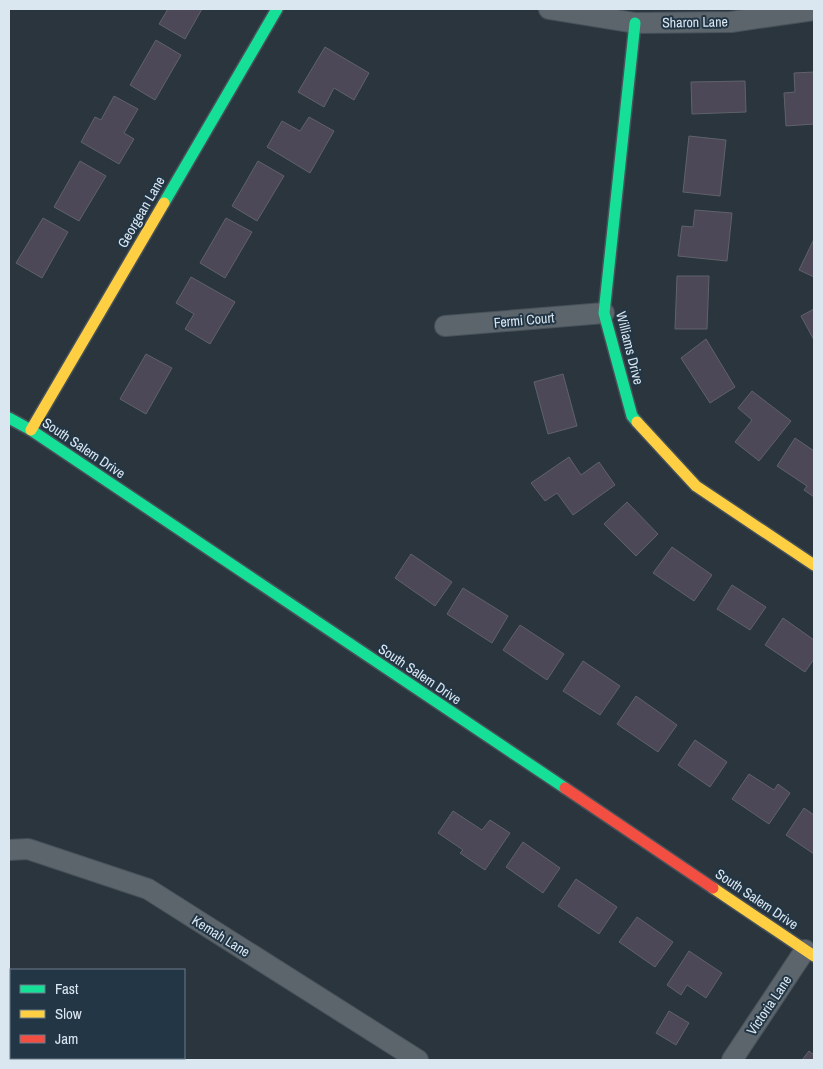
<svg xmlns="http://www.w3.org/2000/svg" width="823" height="1069" viewBox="0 0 823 1069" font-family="'Archivo Narrow',sans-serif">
	<rect width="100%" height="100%" fill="#2a353e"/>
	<path fill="#4d4857" stroke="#60626a" d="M168 9H202L185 39 159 24Z
		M156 40 181 55 155 100 130 85Z
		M325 47 369 73 354 100 334 88 324 107 298 92Z
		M814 72V124L786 126 784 93 795 92 794 73Z
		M745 81 746 112 692 114 691 82Z
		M114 96 138 109 124 133 134 139 119 164 81 142 95 117 101 120Z
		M309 117 334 131 310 173 267 147 282 121 300 131Z
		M689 136 726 140 720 196 683 192Z
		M80 161 106 176 79 221 54 207Z
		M258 161 284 176 257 221 232 206Z
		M695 210 732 213 727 261 678 256 682 226 693 227Z
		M43 218 68 232 42 278 16 263Z
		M226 218 252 232 225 278 200 263Z
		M814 239V277L799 270Z
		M677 276H709L707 329H675Z
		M191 277 235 302 210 344 185 329 194 314 176 303Z
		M814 309V340L801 316Z
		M706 339 735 387 710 403 681 358Z
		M146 354 172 368 146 414 120 399Z
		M563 374 577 426 548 434 534 382Z
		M752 391 791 421 759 461 735 442 752 420 738 408Z
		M795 438 814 451V497L804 490 807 486 777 466Z
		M569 457 581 475 599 462 615 485 573 515 557 493 545 501 531 483Z
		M627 502 658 534 636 556 604 524Z
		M672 547 712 575 694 601 653 573Z
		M411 554 452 582 435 606 395 578Z
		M732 585 766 607 750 630 717 609Z
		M463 588 508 616 492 643 447 614Z
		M783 618 814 640V659L805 672 765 645Z
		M520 625 564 654 547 680 503 650Z
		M583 661 620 686 600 715 563 691Z
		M636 696 677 725 658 752 617 724Z
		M695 740 727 762 710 787 678 765Z
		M749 774 774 790 778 784 790 793 769 824 732 799Z
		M804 808 814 815V854L786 835Z
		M453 811 482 830 490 820 510 833 485 870 460 853 463 850 438 833Z
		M523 842 560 868 543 893 506 867Z
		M576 879 617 907 599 934 558 906Z
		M637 917 673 942 655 967 619 942Z
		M689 951 722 973 706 998 687 985 681 995 667 985Z
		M669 1011 689 1023 676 1045 656 1033Z
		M809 1051 814 1055V1060H802Z"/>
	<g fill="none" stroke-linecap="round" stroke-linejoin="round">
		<defs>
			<path id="street" d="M549 9 635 23 731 22 814 10
				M445 326 604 313
				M9 850 28 849 148 889 418 1060
				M732 1060 805 950"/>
			<path id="fast" d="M635 23 604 313 632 416 637 422
				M164 203 277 9
				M9 418 31 430 565 788"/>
			<path id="slow" d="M637 422 696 486 814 565
				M31 430 164 203
				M713 888 814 956"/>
			<path id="jam" d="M565 788 713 888"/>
		</defs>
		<use href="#street" stroke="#475159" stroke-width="22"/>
		<use href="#fast" stroke="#475159" stroke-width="14"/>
		<use href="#slow" stroke="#475159" stroke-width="14"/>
		<use href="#jam" stroke="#475159" stroke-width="14"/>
		<use href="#street" stroke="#5c656b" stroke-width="20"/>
		<use href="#fast" stroke="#16e098" stroke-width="11"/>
		<use href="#slow" stroke="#ffcf43" stroke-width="11"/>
		<use href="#jam" stroke="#f24e42" stroke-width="11"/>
	</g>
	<g text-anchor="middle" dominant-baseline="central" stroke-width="4" stroke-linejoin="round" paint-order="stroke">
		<g font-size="14" fill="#dae6f0" stroke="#223646">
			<text transform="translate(695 22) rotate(-1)">Sharon Lane</text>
			<text transform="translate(141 212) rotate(-60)">Georgean Lane</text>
			<text transform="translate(524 320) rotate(-5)">Fermi Court</text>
			<text transform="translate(630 348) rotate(76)">Williams Drive</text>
			<text transform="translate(84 448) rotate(34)">South Salem Drive</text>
			<text transform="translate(420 674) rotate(34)">South Salem Drive</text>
			<text transform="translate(757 899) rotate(34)">South Salem Drive</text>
			<text transform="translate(221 936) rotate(32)">Kemah Lane</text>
			<text transform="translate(769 1005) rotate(-56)">Victoria Lane</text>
		</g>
	</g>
	<rect width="823" height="1069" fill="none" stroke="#dae6f0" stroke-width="20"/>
	<rect x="10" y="969" width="175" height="90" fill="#223646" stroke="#6c7c8a"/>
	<rect x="20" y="985" width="25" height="8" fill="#16e098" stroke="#6c7c8a"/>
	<text x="55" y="994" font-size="15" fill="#dae6f0">Fast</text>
	<rect x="20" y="1010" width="25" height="8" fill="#ffcf43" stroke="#6c7c8a"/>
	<text x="55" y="1019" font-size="15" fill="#dae6f0">Slow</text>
	<rect x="20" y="1035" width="25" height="8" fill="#f24e42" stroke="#6c7c8a"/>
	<text x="55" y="1044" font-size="15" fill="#dae6f0">Jam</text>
</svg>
